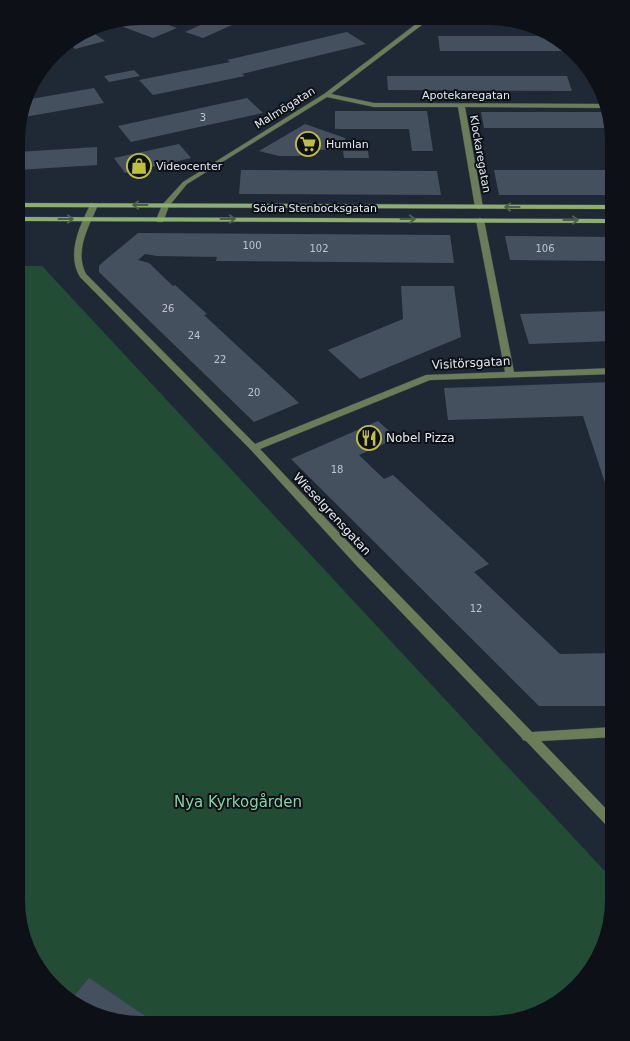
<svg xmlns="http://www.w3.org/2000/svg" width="630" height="1041" viewBox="0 0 630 1041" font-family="'DejaVu Sans',sans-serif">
	<rect width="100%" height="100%" fill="#1f2936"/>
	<path fill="#224d34" d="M17 266H42L613 880V908L588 976 536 1015 489 1025 124 1024 65 999 26 947 16 900Z"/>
	<path fill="#45505e" d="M141 16H143L177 28 153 38 110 22Z
		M193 17H220L215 19 232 25 203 38 185 32 207 22Z
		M310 17H336L325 23Z
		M88 29 105 41 75 49 67 42Z
		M347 32 366 44 242 74 245 76 153 95 139 80 230 62 227 60Z
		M438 36H549L571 47 574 51H440Z
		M134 70 140 76 109 82 104 76Z
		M387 76H567L572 91 388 90Z
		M94 88 104 103 19 118 25 100Z
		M247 98 263 113 131 142 118 126Z
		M335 111H427L433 151H412L409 129H335Z
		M481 112H608L611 128H484Z
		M305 124 345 138V150H308L299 156H279L259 151Z
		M179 144 191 158 125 173 114 158Z
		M97 147V165L17 170V152Z
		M343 151H368L369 158H344Z
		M241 170 437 171 441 195 239 194Z
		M494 170H614V195H499Z
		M138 233 450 235 454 263 216 261 217 257 157 256 145 254 138 260 149 263 173 286 175 285 207 314 204 315 299 403 254 422 99 272V266L103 262Z
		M505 236 614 237V261L510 260Z
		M401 286H454L461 337 360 379 328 350 403 319Z
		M614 311V341L529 344 520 314Z
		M614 382 613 507 583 416 448 420 444 388Z
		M378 421 397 438 359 455 384 479 393 475 489 564 474 572 560 654 614 653V706H539L291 459Z
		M89 978 157 1024H124L70 1001Z"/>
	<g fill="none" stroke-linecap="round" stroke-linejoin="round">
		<defs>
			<path id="minor" d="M424 18H431L331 94 374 103 606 104 607 108 465 107 483 207 479 209 475 207 458 107H374L327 97 187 184 169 206 163 222H157L156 220 162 205 183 182 324 94Z
				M445 18 514 19 520 22 448 20Z
				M91 203 98 205C89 226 74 251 86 274L255 444 426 375 505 372 476 220 480 218 484 220 514 372 614 368V374L430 380 260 449 364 559 532 732 614 727V737L541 741 613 816V829L609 828 526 741 523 740 521 737 356 565 251 450 80 277C66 254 80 225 91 203Z"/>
			<path id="secondary" d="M17 203 614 205V209L17 207Z
				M17 217 614 219V223L17 221Z"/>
		</defs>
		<use href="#minor" stroke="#3a4450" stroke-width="1"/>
		<use href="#secondary" stroke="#3a4450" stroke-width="1"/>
		<use href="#minor" fill="#6a7d58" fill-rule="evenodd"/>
		<use href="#secondary" fill="#8eae71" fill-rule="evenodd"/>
	</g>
	<defs><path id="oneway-shaft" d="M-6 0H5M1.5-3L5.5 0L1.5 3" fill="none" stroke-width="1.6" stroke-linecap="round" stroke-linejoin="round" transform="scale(1.25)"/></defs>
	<g stroke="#4e6044">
		<use href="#oneway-shaft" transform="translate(140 205) rotate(180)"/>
		<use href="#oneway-shaft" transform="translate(512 207) rotate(180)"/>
		<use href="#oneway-shaft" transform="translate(66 219)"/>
		<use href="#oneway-shaft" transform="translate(228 219)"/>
		<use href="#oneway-shaft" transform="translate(408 219)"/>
		<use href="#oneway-shaft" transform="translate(571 220)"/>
	</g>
	<defs>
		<symbol id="supermarket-ring" viewBox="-11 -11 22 22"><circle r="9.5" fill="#0d1117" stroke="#bebf42" stroke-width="1.5"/><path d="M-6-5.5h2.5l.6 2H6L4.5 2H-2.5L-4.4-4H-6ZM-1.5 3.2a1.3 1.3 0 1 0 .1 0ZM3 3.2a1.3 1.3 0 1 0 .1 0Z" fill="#bebf42"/></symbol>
		<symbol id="shop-ring" viewBox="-11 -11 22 22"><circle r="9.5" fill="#0d1117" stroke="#bebf42" stroke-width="1.5"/><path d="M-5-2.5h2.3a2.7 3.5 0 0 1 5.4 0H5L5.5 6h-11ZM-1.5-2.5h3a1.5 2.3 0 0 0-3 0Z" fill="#bebf42"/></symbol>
		<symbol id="restaurant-ring" viewBox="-11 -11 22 22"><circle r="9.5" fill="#0d1117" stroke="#bebf42" stroke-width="1.5"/><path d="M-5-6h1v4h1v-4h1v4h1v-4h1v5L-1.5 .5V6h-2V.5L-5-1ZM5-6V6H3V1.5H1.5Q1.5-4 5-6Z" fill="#bebf42"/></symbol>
	</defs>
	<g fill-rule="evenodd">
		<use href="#supermarket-ring" x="294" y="130" width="28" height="28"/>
		<use href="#shop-ring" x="125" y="152" width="28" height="28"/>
		<use href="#restaurant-ring" x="355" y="424" width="28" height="28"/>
	</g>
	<g text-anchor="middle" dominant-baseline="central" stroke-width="4" stroke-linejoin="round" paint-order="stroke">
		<g font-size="10" fill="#bcc4ce">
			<text x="203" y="117">3</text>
			<text x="252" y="245">100</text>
			<text x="319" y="248">102</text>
			<text x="545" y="248">106</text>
			<text x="168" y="308">26</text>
			<text x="194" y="335">24</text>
			<text x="220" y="359">22</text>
			<text x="254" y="392">20</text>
			<text x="337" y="469">18</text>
			<text x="476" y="608">12</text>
		</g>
		<g font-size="11" fill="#e3eaf3" stroke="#0d1117">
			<text x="466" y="95">Apotekaregatan</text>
			<text transform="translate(285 108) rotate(-32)">Malmögatan</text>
			<text transform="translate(480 154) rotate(80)">Klockaregatan</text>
			<text x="315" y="208">Södra Stenbocksgatan</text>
		</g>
		<g font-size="11" fill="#e3eaf3" stroke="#0d1117" text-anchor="start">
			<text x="326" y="144">Humlan</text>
			<text x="156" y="166">Videocenter</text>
		</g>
		<g font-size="12" fill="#e3eaf3" stroke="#0d1117">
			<text transform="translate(471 363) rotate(-3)">Visitörsgatan</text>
			<text transform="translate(332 514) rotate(47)">Wieselgrensgatan</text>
		</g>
		<g font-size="12" fill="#e3eaf3" stroke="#0d1117" text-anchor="start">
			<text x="386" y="438">Nobel Pizza</text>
		</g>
		<g font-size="15" fill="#85d4a3" stroke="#0d1117">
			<text x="238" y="802">Nya Kyrkogården</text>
		</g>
	</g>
	<path d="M0 0H630V1041H0ZM141 25H489A116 116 0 0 1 605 141V900A116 116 0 0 1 489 1016H141A116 116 0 0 1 25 900V141A116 116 0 0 1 141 25Z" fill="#0d1117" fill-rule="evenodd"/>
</svg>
